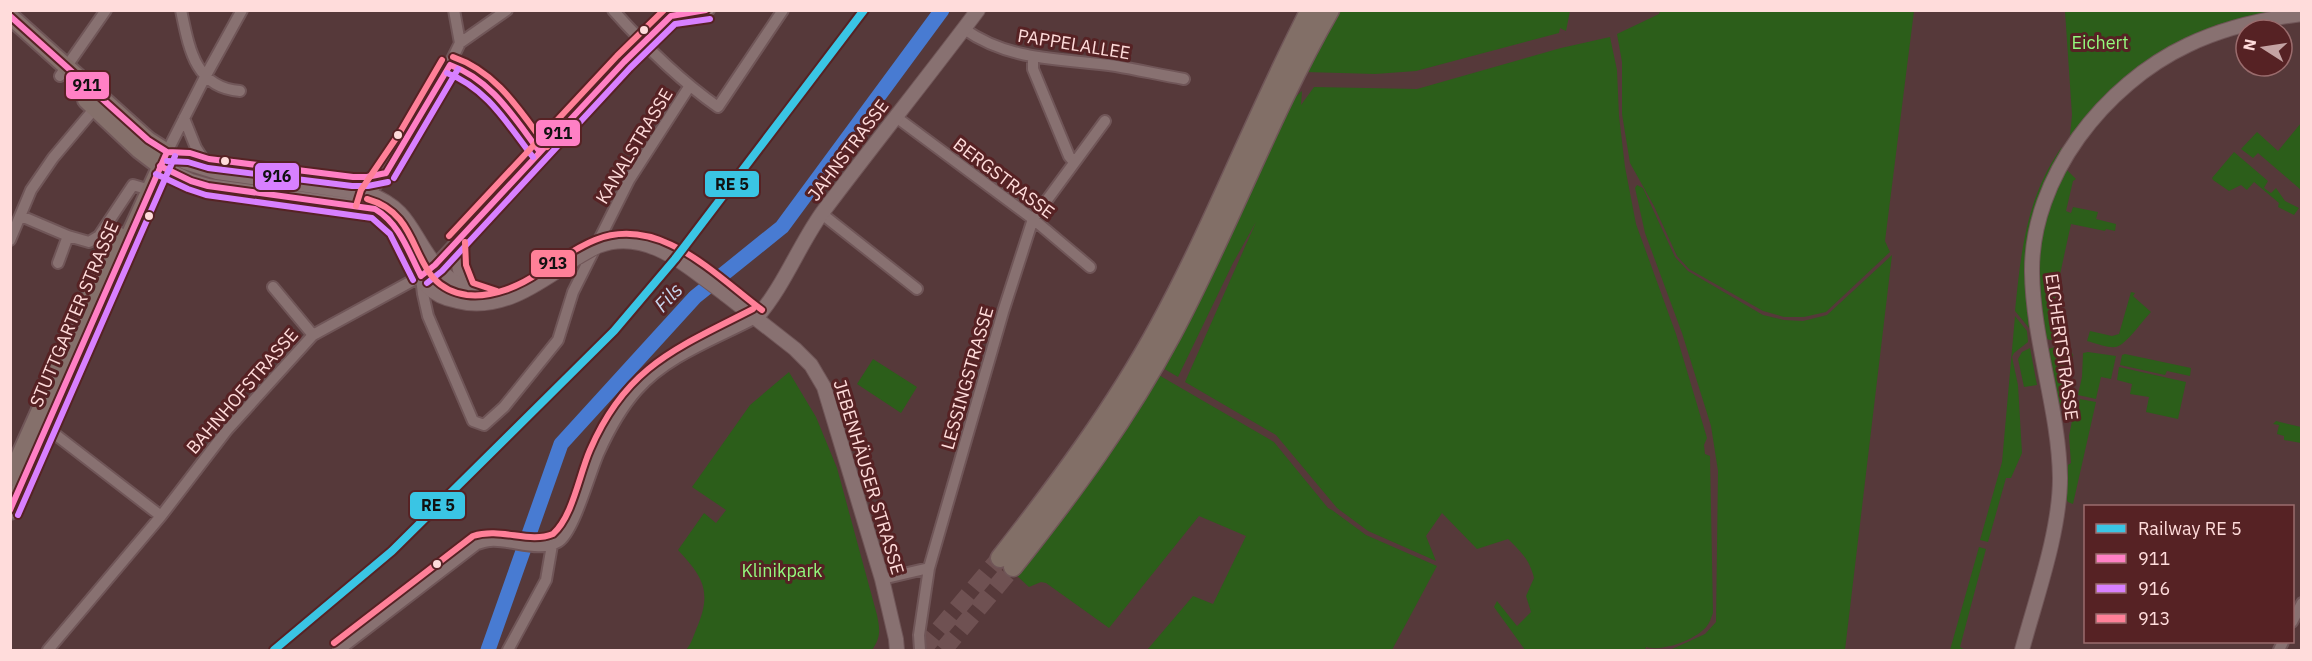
<svg xmlns="http://www.w3.org/2000/svg" width="2312" height="661" viewBox="0 0 2312 661" font-family="'IBM Plex Sans',sans-serif">
	<rect width="100%" height="100%" fill="#56393a"/>
	<path fill="#2c5e1a" d="M1340 11H1570L1566 31 1560 28 1559 33 1416 71 1375 74 1306 72Z
		M1660 11H1914L1885 241 1890 252 1826 312 1804 317H1784L1763 311 1689 269 1677 256 1654 206 1630 163 1622 114V62L1617 34 1659 14Z
		M2065 11H2287L2215 25V28C2150 52 2114 81 2072 135L2070 136 2072 115Z
		M1610 37 1617 70 1619 116 1625 167 1636 224 1676 334 1707 438 1704 445 1705 454 1710 456 1713 613C1711 618 1710 622 1707 626 1696 640 1662 652 1646 647L1645 650H1525L1494 607 1497 601 1517 626 1531 612 1526 596 1534 578C1529 559 1522 553 1508 539L1477 549 1442 513 1426 536 1436 561 1368 531 1337 508 1276 435 1185 382 1256 222 1233 263 1178 377 1161 367 1215 269 1291 101 1302 91 1301 105 1314 87 1417 89 1561 48Z
		M2301 123V190L2258 153 2253 158 2241 149 2257 132 2278 151Z
		M2068 146C2058 163 2048 181 2039 199 2020 240 2025 285 2029 328L2015 311C2021 251 2026 199 2061 148Z
		M2234 152 2268 181 2264 188 2271 193 2276 188 2285 201 2299 208 2294 215 2278 207 2279 203 2254 182 2247 190 2241 185 2229 191 2213 180 2212 178Z
		M2065 168 2076 179 2073 181 2066 211 2071 213 2073 207 2098 212 2096 219 2116 224 2115 231 2106 229 2105 231 2071 224 2052 311 2058 312C2056 321 2057 332 2053 339L2049 340 2045 337C2040 300 2035 261 2043 225 2047 205 2058 186 2065 168Z
		M1637 185 1643 188 1675 257 1688 271 1763 315 1784 320 1803 321 1827 315 1892 255 1845 650H1670L1705 634 1716 622 1718 471 1711 426 1682 333 1645 233 1635 188Z
		M2131 292 2135 293 2133 296 2151 312C2143 320 2126 345 2116 347 2107 348 2095 343 2087 341L2090 331 2112 336 2119 334Z
		M2015 316 2027 331 2028 342 2014 353 2012 357 2018 385 2022 453 2011 478H2006L1988 542 1980 540 2002 462Z
		M2060 346 2070 350 2073 355 2062 403 2060 406 2048 349Z
		M2030 348 2037 385 2024 387 2018 359 2022 352Z
		M2088 352 2116 356 2111 379 2101 377 2096 399 2078 395 2082 377 2083 353Z
		M2125 354 2191 368 2190 376 2167 371 2165 375 2120 365 2122 355Z
		M873 359 917 387 901 413 857 384Z
		M2119 367 2186 382 2178 419 2146 412 2149 397 2130 394 2132 384 2117 380Z
		M789 372 816 417 837 468 877 615C880 630 881 637 872 650H686C692 643 694 634 698 625 712 590 702 576 678 550L704 513 716 523 726 510 692 487 750 405Z
		M1157 374 1274 442 1328 508 1332 510 1366 535 1437 566 1392 650H1147L1193 596 1213 604 1246 536 1199 516 1109 628 1046 583 1041 582 1029 587 1016 575 1069 509 1110 452Z
		M2080 399 2096 402 2073 504 2068 502 2066 498 2068 465 2071 463 2069 436 2075 406 2078 407Z
		M2276 421 2301 427V443L2284 440V436L2277 434 2279 425 2273 424Z
		M1979 547 1986 549 1960 647 1965 650H1950Z"/>
	<g fill="none" stroke-linecap="round" stroke-linejoin="round">
		<path stroke="#487bd2" stroke-width="15" d="M488 650 561 444 695 297 782 227 942 10"/>
		<path stroke="#6f5152" stroke-width="18" stroke-dasharray="18 9" stroke-linecap="butt" d="M922 650 1000 558
			M943 650 1013 567"/>
		<defs>
			<path id="street" d="M181 10C189 48 195 88 240 91
				M454 10 460 43
				M613 10C645 46 678 79 718 107L783 10
				M964 29C1011 62 1061 58 1116 66 1139 70 1161 75 1184 79
				M1033 57V69L1069 156 1074 162
				M450 65C489 74 516 122 540 152
				M60 76 106 10
				M896 117 1033 219 1090 267
				M184 118 196 148 210 170
				M167 152 205 77 242 10
				M369 194 386 173 440 84 460 43 507 10
				M822 214 917 289
				M21 216 68 236 89 242 99 236 133 185 150 190
				M10 240 31 190 53 158 95 108
				M456 242C457 264 455 269 466 290
				M58 263 68 236
				M421 278 423 294 428 316 473 421 484 425 504 407 558 340 573 292 629 180 689 87
				M273 287 313 335
				M43 425 161 516
				M882 579 929 568
				M2292 622 2302 603
				M48 650 161 516 227 430 313 335 421 276 435 265 624 62 671 16 709 10
				M339 650 477 544C481 543 486 541 490 541 511 539 539 553 558 542 574 533 590 471 599 452 609 430 621 408 637 390 668 355 716 339 757 317
				M508 650 546 580 552 545
				M920 650 919 635 929 568 1003 312 1033 219 1105 121
				M2279 650 2283 642"/>
			<path id="secondary" d="M167 152 185 162 217 172 369 194C409 208 411 234 434 263 448 282 471 293 492 300
				M160 166 191 181 208 186 375 209 384 213 392 222C404 243 413 269 428 287 435 294 447 299 457 301 502 313 542 281 578 257
				M726 295 795 349 811 365 824 387 882 579 896 639 897 650
				M757 317C784 286 798 247 822 213 873 145 927 78 978 10
				M2022 650C2036 598 2060 532 2060 478 2059 409 2033 342 2032 272 2031 177 2105 84 2188 45 2223 28 2263 19 2302 14"/>
			<path id="primary" d="M10 16 148 140 167 152 120 256 10 511
				M86 100 139 150 160 166
				M10 477 118 235"/>
			<path id="highway" d="M1000 558C1058 484 1114 409 1159 326 1215 223 1256 114 1310 10
				M1013 567C1072 493 1127 418 1172 334 1229 228 1270 114 1330 10"/>
		</defs>
		<use href="#street" stroke="#705658" stroke-width="14"/>
		<use href="#secondary" stroke="#705658" stroke-width="16"/>
		<use href="#primary" stroke="#705658" stroke-width="20"/>
		<use href="#highway" stroke="#705658" stroke-width="21"/>
		<use href="#street" stroke="#887171" stroke-width="10"/>
		<use href="#secondary" stroke="#887171" stroke-width="14"/>
		<use href="#primary" stroke="#85706b" stroke-width="16"/>
		<use href="#highway" stroke="#826f67" stroke-width="18"/>
		<defs>
			<path id="secondary-bridge" d="M578 257C584 254 591 249 598 246 647 227 689 268 726 295"/>
		</defs>
		<use href="#secondary-bridge" stroke="#705658" stroke-width="16" stroke-linecap="butt"/>
		<use href="#secondary-bridge" stroke="#887171" stroke-width="14"/>
		<defs>
			<path id="bus-1" d="M10 16 148 140 167 152
				M450 65C492 80 514 118 540 152
				M167 152 190 153 209 159 353 177H367L386 173
				M160 166 191 181 208 186 375 209C400 224 408 251 421 276
				M386 173 450 65
				M421 276 435 265 624 62 671 16 706 10
				M10 510 167 152"/>
			<path id="bus-2" d="M447 73C487 88 508 125 533 157
				M167 161 188 162 208 168 352 186H368L388 182
				M156 174 188 189 206 195 372 218 390 234 413 280
				M394 178 458 69
				M427 283 442 271 630 68 675 24 710 19
				M18 515 175 156"/>
			<path id="bus-3" d="M453 57C497 72 520 111 547 147
				M367 199C429 216 405 286 467 295 492 298 520 286 540 272 558 261 575 248 595 240 659 214 715 275 762 310
				M356 206 361 190 399 134 442 60
				M449 236 617 56 664 10
				M465 242 466 265 473 283 497 291
				M334 643 473 536C501 527 529 544 553 534 573 516 579 475 590 450 626 366 677 348 753 309"/>
		</defs>
		<use href="#bus-1" stroke="#562224" stroke-width="10"/>
		<use href="#bus-2" stroke="#562224" stroke-width="10"/>
		<use href="#bus-3" stroke="#562224" stroke-width="10"/>
		<use href="#bus-1" stroke="#ff80c5" stroke-width="6"/>
		<use href="#bus-2" stroke="#d880ff" stroke-width="6"/>
		<use href="#bus-3" stroke="#ff8098" stroke-width="6"/>
		<defs>
			<path id="rail-1" d="M274 650 392 551 614 331 675 259 864 10"/>
		</defs>
		<use href="#rail-1" stroke="#562224" stroke-width="12"/>
		<use href="#rail-1" stroke="#3ac5e4" stroke-width="8"/>
	</g>
	<g fill="#ffdcdb" stroke="#562224" stroke-width="2">
		<circle cx="644" cy="30" r="5"/>
		<circle cx="398" cy="135" r="5"/>
		<circle cx="225" cy="161" r="5"/>
		<circle cx="149" cy="216" r="5"/>
		<circle cx="437" cy="564" r="5"/>
	</g>
	<g text-anchor="middle" dominant-baseline="central" stroke-width="6" stroke-linejoin="round" paint-order="stroke">
		<g font-size="18" fill="#94f97d" stroke="#562224">
			<text x="2100" y="42">Eichert</text>
			<text x="782" y="570">Klinikpark</text>
		</g>
		<g font-size="18" fill="#ffdcdb" stroke="#562224">
			<text transform="translate(1074 44) rotate(9)">PAPPELALLEE</text>
			<text transform="translate(634 146) rotate(-59)">KANALSTRASSE</text>
			<text transform="translate(848 150) rotate(-53)">JAHNSTRASSE</text>
			<text transform="translate(1004 178) rotate(37)">BERGSTRASSE</text>
			<text transform="translate(74 314) rotate(-67)">STUTTGARTER STRASSE</text>
			<text transform="translate(2062 347) rotate(82)">EICHERTSTRASSE</text>
			<text transform="translate(967 378) rotate(-74)">LESSINGSTRASSE</text>
			<text transform="translate(242 391) rotate(-49)">BAHNHOFSTRASSE</text>
			<text transform="translate(869 477) rotate(73)">JEBENHÄUSER STRASSE</text>
		</g>
		<g font-size="20" font-style="italic" fill="#c7d6ee" stroke="#562224">
			<text transform="translate(668 297) rotate(-47)">Fils</text>
		</g>
	</g>
	<g stroke="#562224" stroke-width="2">
		<rect x="65" y="71" width="45" height="29" rx="6" fill="#ff80c5"/>
		<rect x="535" y="119" width="46" height="28" rx="6" fill="#ff80c5"/>
		<rect x="254" y="162" width="46" height="29" rx="6" fill="#d880ff"/>
		<rect x="704" y="170" width="56" height="28" rx="6" fill="#3ac5e4"/>
		<rect x="530" y="249" width="46" height="29" rx="6" fill="#ff8098"/>
		<rect x="409" y="491" width="57" height="29" rx="6" fill="#3ac5e4"/>
	</g>
	<g font-size="16" text-anchor="middle" font-weight="bold" fill="#111">
		<text x="87" y="91">911</text>
		<text x="558" y="139">911</text>
		<text x="277" y="182">916</text>
		<text x="732" y="190">RE 5</text>
		<text x="553" y="269">913</text>
		<text x="438" y="511">RE 5</text>
	</g>
	<rect width="2312" height="661" fill="none" stroke="#ffdcdb" stroke-width="24"/>
	<rect x="2084" y="505" width="210" height="138" fill="#562224" stroke="#9a6c6d" stroke-width="1.5"/>
	<rect x="2096" y="524" width="30" height="9" fill="#3ac5e4" stroke="#9a6c6d" stroke-width="1.5"/>
	<text x="2138" y="535" font-size="18" fill="#ffdcdb">Railway RE 5</text>
	<rect x="2096" y="554" width="30" height="9" fill="#ff80c5" stroke="#9a6c6d" stroke-width="1.5"/>
	<text x="2138" y="565" font-size="18" fill="#ffdcdb">911</text>
	<rect x="2096" y="584" width="30" height="9" fill="#d880ff" stroke="#9a6c6d" stroke-width="1.5"/>
	<text x="2138" y="595" font-size="18" fill="#ffdcdb">916</text>
	<rect x="2096" y="614" width="30" height="9" fill="#ff8098" stroke="#9a6c6d" stroke-width="1.5"/>
	<text x="2138" y="625" font-size="18" fill="#ffdcdb">913</text>
	<g transform="translate(2264 48) rotate(282)"><circle r="28" fill="#562224" stroke="#9a6c6d" stroke-width="1.5"/>
	<path d="M0-4.5L10 22L0 15L-10 22Z" fill="#c4a3a3"/>
	<text y="-9" font-size="16" font-weight="bold" text-anchor="middle" fill="#ffdcdb">N</text>
	</g>
</svg>
